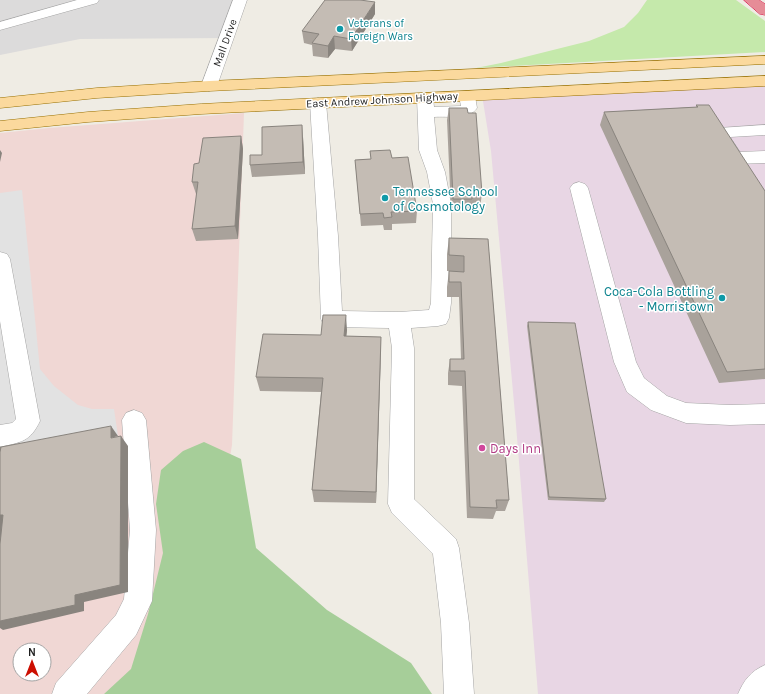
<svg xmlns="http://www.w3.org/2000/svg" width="765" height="694" viewBox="0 0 765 694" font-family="Karla,sans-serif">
	<rect width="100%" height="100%" fill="#efece4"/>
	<path fill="#dcdbdb" d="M0 0H240L227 38 80 39 0 55Z"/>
	<path fill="#f0d7d4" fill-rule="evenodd" d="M244 113 232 445 190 694H0V133L49 128ZM20 650H44V674H20Z"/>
	<path fill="#e8d6e4" d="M765 81V680L753 694H538L516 425 491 151 482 95Z"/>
	<path fill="#c5e9ab" d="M647 0H736L765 21V52L476 68 501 63 589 41 624 27 638 13Z"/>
	<path fill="#a6ce99" d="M204 442 241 459 256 548 327 610 411 663 432 694H104L131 669 148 614 163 553 156 504 161 470 183 451Z"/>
	<path fill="#e2e2e2" d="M22 190 40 369 54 386 78 405 92 409H114L118 436 0 459V193Z"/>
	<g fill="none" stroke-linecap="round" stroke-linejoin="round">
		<defs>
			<path id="minor" d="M77 0H99L97 3 0 30V22Z
				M233 0H247L217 86 215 89 209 91 203 89 201 86Z
				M467 91 473 93 475 96 477 108C469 120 448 116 434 117L437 150 445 172 451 204V303L449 318 446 324 438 326 411 328 414 348V499L456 539 459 548 469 623 474 694H444L441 623 433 554 392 513 388 504 392 348 389 328 332 327 324 325 321 319 318 236 310 103 312 100 318 98 324 100 326 103 338 236 342 311 399 312 429 310 431 303 433 204 427 172 419 150 417 98 419 95 425 93 431 95 433 98 434 107 461 106 459 96 461 93Z
				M765 125V135L730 137 740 152 765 151V163L735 164 729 162 711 133 713 129 719 128Z
				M579 182 585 184 588 188 636 362 644 378 667 396 686 403 730 405 765 404V424L730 425 686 423 651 410 627 392 614 362 570 188 573 184Z
				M0 252 7 254 10 259 40 421C30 442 21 442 0 447V425L12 423 16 419 0 321Z
				M134 410 142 413 146 420 156 530 152 601 136 635 87 694H52L56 683 116 615 124 599 130 530 122 420 126 413Z
				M765 665V694H738C744 680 751 671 765 665Z"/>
			<path id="major" d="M765 56V64L209 91 97 98 0 108V98L97 88 209 81Z
				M765 76V86L201 114 88 122 0 131V121L88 112 201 104Z"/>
			<path id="highway" d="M744 0H759L765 4V15L760 14Z"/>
		</defs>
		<use href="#minor" stroke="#a5a5a5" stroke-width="1"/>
		<use href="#major" stroke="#987001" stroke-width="1"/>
		<use href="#highway" stroke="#da2557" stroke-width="1"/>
		<use href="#minor" fill="#fff" fill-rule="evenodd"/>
		<use href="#major" fill="#fbd99d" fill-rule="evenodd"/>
		<use href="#highway" fill="#e68c97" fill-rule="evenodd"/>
	</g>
	<path fill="#a9a29b" d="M375 14 352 51 335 49 328 58 313 56 312 45 304 43 302 31Z
		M696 105 765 191V379L719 383 600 125 604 112 696 107Z
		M449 108 482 194 480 207 471 206V211H451L447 120Z
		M241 136 243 149 238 239 196 241 192 229 197 194H196L192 182 199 163Z
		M303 137 305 174 252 177 250 165 262 155Z
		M370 151 392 158 417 211 416 223 392 224V230H384L383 225 361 226 355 160 371 159Z
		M449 238 488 239 509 500 505 511H496L493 519 467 518 462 386 448 385V373L450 359H461L459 297H447V287L449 271H447V254Z
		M528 322 606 499 604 502 548 500 527 326Z
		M347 330 346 336 381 337 376 503 314 502 312 490 321 392 260 391 256 377 321 335Z"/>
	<path fill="#89847e" d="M375 2V14L352 51 351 39Z
		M334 36 335 49 328 58V46Z
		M302 125 303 137 305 174 303 162Z
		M241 136 243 149 238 239 235 226Z
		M0 150 2 153 0 162Z
		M346 315 347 330 345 350 344 336Z
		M381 337V351L376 503V492Z
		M111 426 118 436 111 438Z
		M121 436 128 446V592L84 602V611L3 630 0 628V621L75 595Z
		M0 446 11 457 0 546Z"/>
	<path fill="#c4bcb4" stroke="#89847e" d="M325 0H360L375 2 351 39 334 36 328 46 312 43 319 34 302 31Z
		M696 105H709L765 191V369L727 372 604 112 698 107Z
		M449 108H467L468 113H476L482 194H472V199H453Z
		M302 125 303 162 250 165V155H262V127Z
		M241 136 235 226 192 229 198 182H192L194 164 199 163 203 138Z
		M390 150 392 158 408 157 417 211 391 212 392 217 384 218 383 213 360 214 355 160 371 159 370 151Z
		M449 238 488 239 509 500H496L497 508 470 507 465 371H450V359H464L461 282H449V271L464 272V256L449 255Z
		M323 315H346L344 336 381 337 376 492 312 490 323 378 256 377 263 334 321 335Z
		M528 322 575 323 606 499 549 497Z
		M111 426V438L121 436 120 585 75 595V605L0 621V544L3 515H0V452L1 447Z"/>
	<g fill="#0f9aa8" stroke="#fff" stroke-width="1.5">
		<circle cx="340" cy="29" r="4"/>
		<circle cx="385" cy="198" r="4"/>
		<circle cx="722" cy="298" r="4"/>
	</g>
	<circle fill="#d1479c" stroke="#fff" stroke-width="1.5" cx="482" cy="448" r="4"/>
	<g text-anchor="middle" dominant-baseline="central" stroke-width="3" stroke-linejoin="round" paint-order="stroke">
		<g font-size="11" fill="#0d838f" stroke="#fff" text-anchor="start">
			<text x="348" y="23">Veterans of<tspan x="348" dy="13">Foreign Wars</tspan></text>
		</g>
		<g font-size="11" fill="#1e1e1e" stroke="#fff">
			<text transform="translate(225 43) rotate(-70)">Mall Drive</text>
			<text transform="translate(382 100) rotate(-3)">East Andrew Johnson Highway</text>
		</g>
		<g font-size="13" fill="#0d838f" stroke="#fff" text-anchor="start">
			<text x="393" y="191">Tennessee School<tspan x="393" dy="15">of Cosmotology</tspan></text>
			<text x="714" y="291" text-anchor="end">Coca-Cola Bottling<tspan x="714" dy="15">- Morristown</tspan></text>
		</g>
		<g font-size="13" fill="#b23c85" stroke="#fff" text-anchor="start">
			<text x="490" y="448">Days Inn</text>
		</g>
	</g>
	<g transform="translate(32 662)"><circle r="19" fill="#ffffff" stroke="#a5a5a5"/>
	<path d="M0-3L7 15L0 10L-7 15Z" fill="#cc0e01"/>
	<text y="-6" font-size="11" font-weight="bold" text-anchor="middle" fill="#1e1e1e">N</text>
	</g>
</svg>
